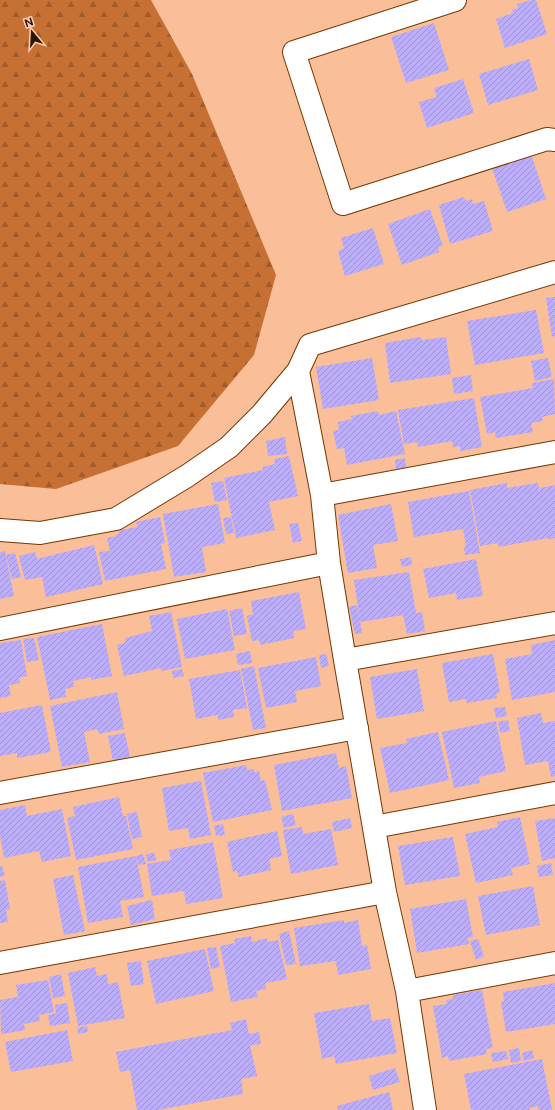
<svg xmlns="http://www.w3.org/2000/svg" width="555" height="1110" viewBox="0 0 555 1110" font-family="'Public Sans',sans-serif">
	<defs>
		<pattern id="forest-firs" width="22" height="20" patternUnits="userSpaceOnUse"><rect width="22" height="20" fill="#c77033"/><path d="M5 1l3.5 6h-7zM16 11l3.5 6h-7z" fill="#a25b29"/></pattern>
		<pattern id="building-hatch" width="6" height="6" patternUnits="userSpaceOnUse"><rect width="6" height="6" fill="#bbadf7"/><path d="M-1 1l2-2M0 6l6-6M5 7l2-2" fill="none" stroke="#a194d2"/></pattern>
	</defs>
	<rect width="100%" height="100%" fill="#fabe99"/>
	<path fill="url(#forest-firs)" d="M0 0H151L192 74 276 275 254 355 178 446 56 489 0 484Z"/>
	<path fill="url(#building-hatch)" d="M531 0H536L547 34 505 48 496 19 513 13 512 10 518 8 517 4Z
		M434 23 449 70 406 83 391 37Z
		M529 59 538 90 488 105 479 74Z
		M463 79 474 113 427 128 419 102 437 97 434 88Z
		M531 154 546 199 507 212 492 168Z
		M464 197 466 201 472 199 473 204 484 201 493 231 450 244 439 205Z
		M430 209 443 246 438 247 439 252 402 265 388 224Z
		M373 228 384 264 345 276 338 251 344 248 341 238Z
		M555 297V336L552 337 546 298Z
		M536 310 544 353 475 365 467 321Z
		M421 337 422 340 446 337 451 374 390 383 385 343Z
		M372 358 379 400 323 409 316 367Z
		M548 358 552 377 535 381 531 361Z
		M471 375 473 391 454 394 452 378Z
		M554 379 555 414 542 417 543 421 531 423 533 432 496 438 495 432 487 434 480 397 533 388 532 383Z
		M474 398 482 447 460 451V446L453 447 452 441 418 447 417 442 404 444 398 410Z
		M378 411 379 415 396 411 405 454 347 465 344 448 337 449 333 431 339 430 338 422 352 419 351 416Z
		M285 437 287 454 268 456 266 441Z
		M289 456 298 496 269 502 275 530 236 538 224 478 263 470 262 467 275 464 274 459Z
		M405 458 406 467 396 470 395 460Z
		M223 481 227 500 215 502 211 483Z
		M507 483V488L538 483 540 494V488L555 485V538L549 540 548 538 499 547 498 543 480 546 470 490Z
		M469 491 480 553 465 555 464 547 466 546 463 529 414 537 408 502Z
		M218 504 225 543 202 547 206 572 174 577 163 514Z
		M391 504 398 541 373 545 377 568 348 573 338 515Z
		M160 517 165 543 161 544 166 569 105 581 99 552 110 551 107 538 116 536 121 530 138 527 136 522Z
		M231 517 234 533 226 534 223 518Z
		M298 523 302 541 293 543 289 524Z
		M94 545 103 584 46 597 42 577 25 580 19 556 35 552 37 559Z
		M5 551 14 596 0 599V552Z
		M15 553 21 577 12 579 6 555Z
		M411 557 412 565 402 567 400 559Z
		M476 559 483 596 457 600 456 593 429 598 423 569Z
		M409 572 416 613 422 612 425 631 407 634 403 615 360 622 362 633 355 634 349 607 357 605 360 620 354 580Z
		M299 592 306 629 293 631 294 638 260 645 259 640 252 641 247 616 253 614 251 601Z
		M242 608 247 634 234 636 229 611Z
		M227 609 235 650 185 659 177 619Z
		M171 612 182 667 161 671V668L124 676 117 645 125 643V638L152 631 149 616Z
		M102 624 112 676 91 680V677L73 681 74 687 65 689 66 697 50 700 37 637Z
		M34 638 39 660 27 662 23 639Z
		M21 640 27 676 19 678 20 683 9 685 11 696 0 698V643Z
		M555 640V692L512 700 505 659 532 654 531 645Z
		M250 651 252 663 238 665 236 654Z
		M326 654 329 666 321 668 319 655Z
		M493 654 500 693 496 694 497 698 467 703 466 699 449 702 442 663Z
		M316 657 321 686 295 691 297 702 266 708 258 668Z
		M254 666 266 728 253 730 241 669Z
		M182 669 184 676 173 678 172 671Z
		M417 669 424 711 377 719 370 677Z
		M240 670 247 708 233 710 234 717 218 720V715L196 719 189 679Z
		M117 692 124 729 99 734 97 729 84 732 90 762 62 767 50 706Z
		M42 705 51 752 17 758V753L0 756V713Z
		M505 707 507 716 496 718 494 708Z
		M541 713 543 723 555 721V776L551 777 548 761 525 765 517 718Z
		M508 720 510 731 500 733 498 722Z
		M496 721 506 771 479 777 480 783 454 788 442 732Z
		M438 732 449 780 390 793 380 748 407 743 406 739Z
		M125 733 130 757 113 761 108 736Z
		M336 753 339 768 346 766 352 798 282 811 274 765Z
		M246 765 247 770 254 769V772L259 771 261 781 265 780 272 810 213 822 203 773Z
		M201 781 211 835 190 839 188 828 169 831 162 788Z
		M119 797 123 816H126L133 849 76 860 67 818 75 816 73 807Z
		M25 805 27 816 62 809 71 856 42 862 39 851 4 858 0 835V810Z
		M137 812 142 837 132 839 127 814Z
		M293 814 296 825 284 828 281 817Z
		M520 817 530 864 511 868 513 875 476 883 465 834 498 827 497 822Z
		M350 818 352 828 334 832 332 822Z
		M555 818V858L542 861 535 821Z
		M223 824 225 835 216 836 214 826Z
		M302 827 303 834 331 829 338 865 291 874 283 830Z
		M277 831 282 856 269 859 271 870 239 877 237 871 233 872 227 842Z
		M453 837 460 876 405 885 398 846Z
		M213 842 223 898 186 904 184 891 152 896 147 864 171 860 169 850Z
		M154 852 156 860 148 862 146 855Z
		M143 854 146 864 139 865 136 856Z
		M136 856 144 897 120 901 123 917 88 923 78 867Z
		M551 863 553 875 539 877 537 866Z
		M0 866H2L5 876 0 877Z
		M73 875 85 931 64 935 53 879Z
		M5 880 10 909 6 910 8 922 0 923V881Z
		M533 886 540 925 486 935 478 896Z
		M466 899 473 937 468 938 469 944 417 953 410 909Z
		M152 900 155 919 131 925 127 906Z
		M344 920V923L358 920 362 946 367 945 371 969 338 975 336 961 300 966 294 928Z
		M289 931 296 964 286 965 279 934Z
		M251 936 252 942 267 938 268 942 278 940 287 979 265 983 266 989 256 991 258 997 231 1002 220 946 235 943 234 939Z
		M478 939 484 956 476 960 470 941Z
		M216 947 220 967 211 969 207 948Z
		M205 949 214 991 156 1004 147 961Z
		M141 961 144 984 131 986 127 963Z
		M95 967 97 976 107 974 108 984 118 982 125 1018 78 1026 68 973Z
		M61 974 65 996 53 998 49 977Z
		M48 980 54 1012 39 1015 40 1021 24 1024 25 1030 1 1034 0 1000 18 997 16 985Z
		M555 983V1024L506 1032 501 1002 504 1001 503 992Z
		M482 990 493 1048 486 1049 487 1054 449 1061 448 1056 442 1058 433 1006 447 1004 446 1000 453 999V995Z
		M67 1003 70 1023 50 1026 48 1015 56 1013 55 1005Z
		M369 1004 372 1021 390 1018 397 1053 336 1064 334 1056 322 1059 314 1013Z
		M246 1019 249 1034 259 1032 261 1044 250 1045 257 1076 241 1079 243 1094 158 1110H137L130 1070 120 1072 116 1052 232 1030 230 1023Z
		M87 1026 88 1032 78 1034 77 1028Z
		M67 1030 73 1061 11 1072 5 1042Z
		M519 1048 521 1061 511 1063 509 1050Z
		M532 1050 534 1058 524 1061 522 1053Z
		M506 1051 508 1059 493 1062 491 1053Z
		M542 1059 552 1110H539L538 1106 529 1108 530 1110H471L464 1074Z
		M395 1068 400 1082 373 1090 369 1076Z
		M389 1092 393 1110H338L337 1106Z"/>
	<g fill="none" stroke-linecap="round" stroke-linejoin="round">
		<defs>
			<path id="street" d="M455 0 294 52 343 204 547 139 555 140
				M298 371 322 495 329 563 345 660 385 892 407 991 425 1110
				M322 495 555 452
				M0 530 40 533 116 519 187 476 229 447 262 414 298 371 310 345 555 272
				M0 629 329 563
				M345 660 555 623
				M0 793 357 728
				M374 827 555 793
				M0 963 385 892
				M407 991 555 963"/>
		</defs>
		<use href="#street" stroke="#773700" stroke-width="24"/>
		<use href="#street" stroke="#fff" stroke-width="22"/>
	</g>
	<g transform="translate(32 32) rotate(342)" stroke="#fdcfb3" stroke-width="3" paint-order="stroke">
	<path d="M0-3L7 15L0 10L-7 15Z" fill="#301503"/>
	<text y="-6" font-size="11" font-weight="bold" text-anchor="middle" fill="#301503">N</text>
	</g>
</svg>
